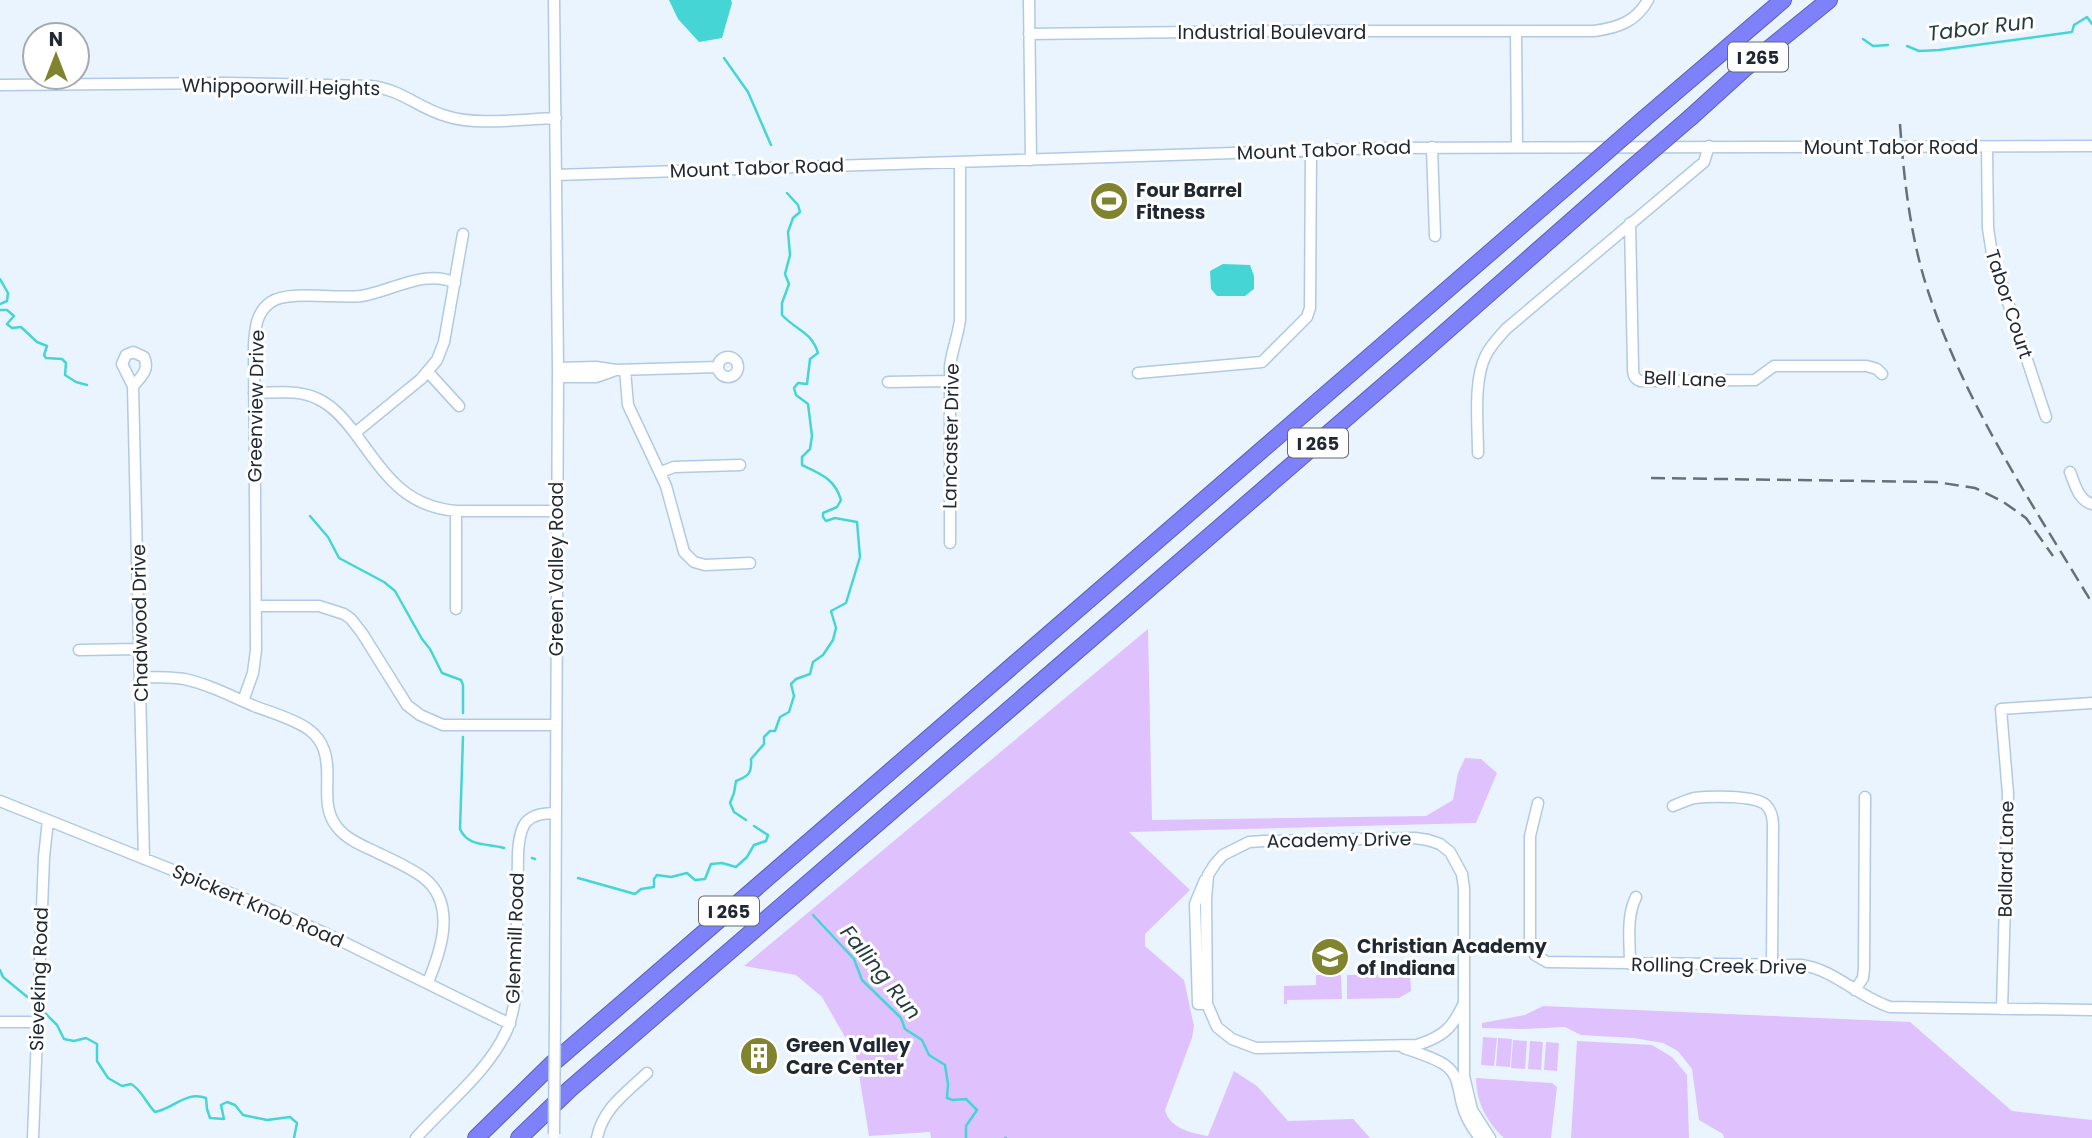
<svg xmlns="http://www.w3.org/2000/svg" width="2092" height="1138" viewBox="0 0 2092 1138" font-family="Poppins,sans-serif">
	<rect width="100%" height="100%" fill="#eaf4ff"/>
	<path fill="#dfc1fe" d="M1148 629 1152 820 1426 816 1453 800 1458 773 1465 758 1481 759 1497 773 1476 823 1129 832 1190 890 1145 934V946L1184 980 1194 1026 1192 1038 1165 1110C1170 1129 1192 1133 1208 1136L1234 1071 1257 1086 1288 1121 1353 1119 1370 1138H931L930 1132 869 1136 856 1056 822 997 796 975 744 966Z
		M1410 974 1411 991 1399 998 1347 999V975Z
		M1316 975H1341L1342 999 1287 1000V1004H1284V986L1316 985Z
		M1543 1006 1910 1022 2012 1111 2092 1120V1138H1724L1723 1134 1699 1120 1692 1069 1678 1051 1663 1043 1634 1038 1581 1035 1565 1027 1522 1029 1482 1028V1023L1525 1015Z
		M1483 1037 1497 1038 1494 1066 1481 1065Z
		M1498 1038 1512 1039 1510 1067 1496 1066Z
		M1513 1040 1527 1041 1525 1069 1511 1068Z
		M1530 1041 1543 1042 1541 1070 1528 1069Z
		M1577 1041 1652 1045 1672 1057 1687 1075 1689 1138H1571Z
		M1546 1042 1559 1043 1557 1071 1544 1070Z
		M1476 1078 1552 1083 1557 1087 1551 1138H1504C1487 1122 1476 1102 1476 1078Z"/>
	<path fill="#46d5d5" d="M669 0H731L732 3 722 38 699 42 678 19Z
		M1223 264 1250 265 1254 276V289L1245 296H1217L1211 289 1210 271Z"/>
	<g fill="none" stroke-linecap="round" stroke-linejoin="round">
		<path stroke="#46d5d5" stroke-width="2.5" d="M1863 39 1873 46 1888 45
			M1907 46 1919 51 1939 50 2072 32 2074 25 2087 17 2092 24
			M724 58 748 92 771 145
			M0 279 8 293 7 301 0 304
			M0 310H7L14 316 7 324 12 328 21 327 37 342 47 346 44 355 46 358 62 359 66 363 65 375 76 382 87 385
			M310 516 328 537 339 558 384 582 395 591 422 639 430 649 442 673 461 680 463 685V713
			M463 737 460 829C468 847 486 843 504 848
			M746 820 734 812 730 803 734 793 736 781C749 776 752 773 751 759L764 744V737L770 731H775L780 717 789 712 794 696 791 684 796 679 810 674 813 662 823 655 833 640 836 628 831 611 846 603 860 557 857 522 835 518 826 521 823 517V513L837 507 841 500C835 479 821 474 802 465V457L810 449 812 436 808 404 796 395 794 388 798 383 807 384 810 359 818 353C811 331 797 331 782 315V303L789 284 785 274 790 255 788 232 793 218 800 212 798 205 787 193
			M532 858 535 859
			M578 878 635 894 641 889 654 887V879L657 875 671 877 687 873 695 880 705 879 711 864 722 863 736 867 747 857 754 845 766 841 768 835 754 826
			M813 915 854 959 862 980 901 1018 905 1029 922 1040 929 1055 945 1065 948 1084 947 1098 953 1100 966 1099 977 1110 966 1126V1138
			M0 970 3 977 31 1000
			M44 1012 57 1025 64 1039 74 1041 86 1038 97 1044V1061L108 1078 122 1086 131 1084C141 1089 146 1103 155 1112 174 1108 186 1091 206 1098L207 1109 210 1118 224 1119 221 1105 227 1102 235 1105 243 1115 267 1120 290 1117 297 1123 294 1138
			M1005 1138H1006"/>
		<defs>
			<path id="minor" d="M554 0 558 368 555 1016
				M1029 0 1031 160
				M1516 31 1517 146
				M1029 34 1272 31H1594C1617 28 1636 22 1648 0
				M0 85 226 83 370 86C401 89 418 108 446 116 475 126 525 119 556 118
				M1432 147 1435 236
				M1987 147 1988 228 1992 254 2046 417
				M556 175 1386 148 2092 146
				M1630 223 1633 366C1633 373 1633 378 1640 381L1755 380 1774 366H1867L1877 369 1882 374
				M133 352 144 357C150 370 141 377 133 386L122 364 126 355Z
				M718 367a10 10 0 1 1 20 0a10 10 0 1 1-20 0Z
				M558 368 596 367 616 370 718 367
				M625 370 628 405 666 486 684 552 694 562 705 565 750 563
				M428 372 459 406
				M1138 373 1262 362 1307 317 1310 308 1311 150
				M558 377H596L613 371
				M888 382 950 381
				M133 386 144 859
				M254 393C276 393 298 389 318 399 333 406 344 419 354 432 384 472 402 506 456 511H556
				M355 433 421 379 437 360 444 342 463 234
				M1478 453C1478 424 1473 380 1486 355 1491 345 1499 337 1506 329L1704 162 1709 146
				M661 472 674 467 740 465
				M2070 472C2075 484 2078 500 2092 504
				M456 511V609
				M950 543V366C952 350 958 336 960 320V162
				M256 606H319L344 614 351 619 362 633 407 705 420 715 443 725H555
				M79 650 140 649
				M141 677C156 677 170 677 184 679 208 684 231 696 254 706 272 713 292 718 308 729 315 734 321 741 324 750 333 775 319 805 337 827 347 840 364 846 378 853 393 860 411 868 424 878 457 904 441 951 428 982
				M243 701 253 673 256 650 254 345C255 329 256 312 271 302 289 290 338 299 361 296 390 292 426 268 455 283
				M0 801 245 899 325 933 510 1024
				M1538 803 1530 836V944L1535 955 1547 962 1801 965C1834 969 1858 997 1890 1007L2092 1010
				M1673 806C1680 803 1687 800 1694 798 1710 796 1755 795 1766 805 1772 811 1773 819 1773 826L1772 965
				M1205 880 1195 904 1198 1004H1207
				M1630 964C1630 942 1626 917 1636 897
				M1855 990 1863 978 1864 968 1865 797
				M1463 1005C1452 1029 1442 1037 1417 1045L1256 1048 1232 1039 1217 1027 1207 1004 1206 899 1208 875 1215 864 1223 855 1249 842 1264 841 1415 838 1428 840 1440 844 1450 852 1462 874 1464 888V1076L1472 1110 1490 1138
				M2002 1009 2008 794 2001 709 2092 703
				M0 1022H38
				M1404 1048C1416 1052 1435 1058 1445 1065 1459 1075 1458 1089 1462 1104 1465 1116 1472 1128 1480 1138
				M33 1138 44 857 48 820
				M416 1138C446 1104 488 1072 507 1030 512 1018 514 1006 516 993L518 853C520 824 525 813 556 813
				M597 1138C603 1108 626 1093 647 1073"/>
			<path id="highway" d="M1691 117 1744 69 1829 0
				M1645 118 1783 0
				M476 1138 553 1063 625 1001 1582 173
				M519 1138 570 1089 1425 350 1626 173"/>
		</defs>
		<use href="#minor" stroke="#b1c9e4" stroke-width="13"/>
		<use href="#highway" stroke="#5d62b4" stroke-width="18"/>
		<use href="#minor" stroke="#fff" stroke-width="10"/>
		<use href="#highway" stroke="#7e81f9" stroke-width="16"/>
		<path stroke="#66707a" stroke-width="2.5" stroke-dasharray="14 7" stroke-linecap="butt" d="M1900 124C1904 182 1911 242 1930 297 1967 407 2033 505 2092 603
			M1651 478 1936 482 1975 488 2002 501 2026 518 2053 556"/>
		<defs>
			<path id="minor-bridge" d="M554 1134 555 1016"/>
			<path id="highway-bridge" d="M1582 173 1645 118
				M1626 173 1691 117"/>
		</defs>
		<use href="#minor-bridge" stroke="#b1c9e4" stroke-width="13" stroke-linecap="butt"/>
		<use href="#highway-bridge" stroke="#5d62b4" stroke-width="18" stroke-linecap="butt"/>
		<use href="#minor-bridge" stroke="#fff" stroke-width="10"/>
		<use href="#highway-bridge" stroke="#7e81f9" stroke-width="16"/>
	</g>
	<defs>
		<symbol id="stadium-disc" viewBox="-11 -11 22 22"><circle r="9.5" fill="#81842f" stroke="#fff"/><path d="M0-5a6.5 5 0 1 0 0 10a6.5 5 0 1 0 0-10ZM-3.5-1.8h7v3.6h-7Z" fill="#fff"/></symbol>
		<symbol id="school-disc" viewBox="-11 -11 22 22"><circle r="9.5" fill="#81842f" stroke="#fff"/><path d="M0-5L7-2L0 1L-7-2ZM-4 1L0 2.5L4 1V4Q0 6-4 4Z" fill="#fff"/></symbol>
		<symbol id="building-disc" viewBox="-11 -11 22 22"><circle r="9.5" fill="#81842f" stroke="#fff"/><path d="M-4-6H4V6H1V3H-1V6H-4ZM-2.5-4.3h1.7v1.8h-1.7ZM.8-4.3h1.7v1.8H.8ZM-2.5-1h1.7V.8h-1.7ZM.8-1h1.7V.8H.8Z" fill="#fff"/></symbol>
	</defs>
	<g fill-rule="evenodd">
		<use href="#stadium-disc" x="1087" y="179" width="44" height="44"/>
		<use href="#school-disc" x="1308" y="935" width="44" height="44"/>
		<use href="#building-disc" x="737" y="1034" width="44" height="44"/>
	</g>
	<g text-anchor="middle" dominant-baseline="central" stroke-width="6" stroke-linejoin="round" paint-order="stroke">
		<g fill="#fff" stroke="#636970" stroke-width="2">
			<rect x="1728" y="42.5" width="60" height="29" rx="5"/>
			<rect x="1288" y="428.5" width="60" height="29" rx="5"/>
			<rect x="699" y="896.5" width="60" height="29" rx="5"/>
		</g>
		<g font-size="18" font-weight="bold" fill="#202933">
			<text x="1758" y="57">I 265</text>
			<text x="1318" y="443">I 265</text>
			<text x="729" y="911">I 265</text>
		</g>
		<g font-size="19" fill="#202933" stroke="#fff">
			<text x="1272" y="32">Industrial Boulevard</text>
			<text transform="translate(281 87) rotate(1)">Whippoorwill Heights</text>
			<text x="1891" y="147">Mount Tabor Road</text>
			<text transform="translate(1324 150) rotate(-2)">Mount Tabor Road</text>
			<text transform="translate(757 168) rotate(-2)">Mount Tabor Road</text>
			<text transform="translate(2009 304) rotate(72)">Tabor Court</text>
			<text transform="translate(1685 379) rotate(2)">Bell Lane</text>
			<text transform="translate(256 406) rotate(-89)">Greenview Drive</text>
			<text transform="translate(951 436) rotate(-89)">Lancaster Drive</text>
			<text transform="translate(556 569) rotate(-90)">Green Valley Road</text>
			<text transform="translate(140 623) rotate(-91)">Chadwood Drive</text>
			<text transform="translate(1339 840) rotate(-1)">Academy Drive</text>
			<text transform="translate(2006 859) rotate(-89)">Ballard Lane</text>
			<text transform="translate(258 906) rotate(23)">Spickert Knob Road</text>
			<text transform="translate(515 938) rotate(-88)">Glenmill Road</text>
			<text transform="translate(1719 966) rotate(1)">Rolling Creek Drive</text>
			<text transform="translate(39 979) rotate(-88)">Sieveking Road</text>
		</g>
		<g font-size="19" font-weight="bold" fill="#202933" stroke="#fff" text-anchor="start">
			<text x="1136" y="190">Four Barrel<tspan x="1136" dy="22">Fitness</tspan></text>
			<text x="1357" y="946">Christian Academy<tspan x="1357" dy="22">of Indiana</tspan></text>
			<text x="786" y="1045">Green Valley<tspan x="786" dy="22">Care Center</tspan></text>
		</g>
		<g font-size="21" font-style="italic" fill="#243c3c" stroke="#fff">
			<text transform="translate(1981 27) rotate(-7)">Tabor Run</text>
			<text transform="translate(881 972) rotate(51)">Falling Run</text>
		</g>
	</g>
	<g transform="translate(56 56)"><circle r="33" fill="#ffffff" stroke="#a6a9ad" stroke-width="2"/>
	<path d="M0-5L12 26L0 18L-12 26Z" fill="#81842f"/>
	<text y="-10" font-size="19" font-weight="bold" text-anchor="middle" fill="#202933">N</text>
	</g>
</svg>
